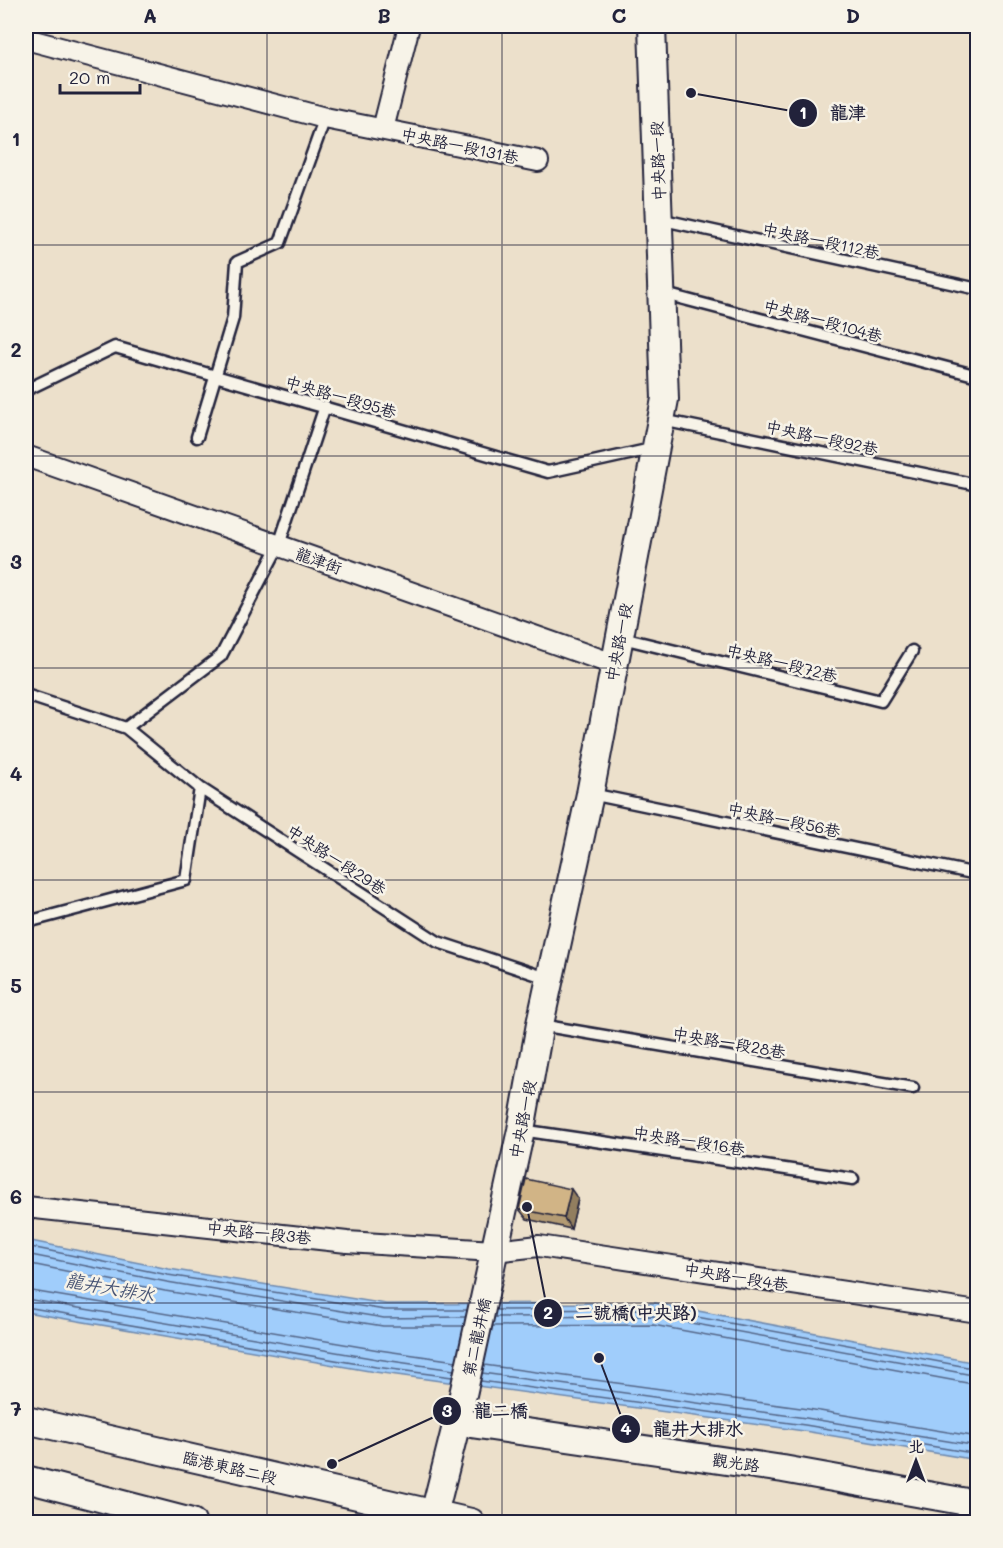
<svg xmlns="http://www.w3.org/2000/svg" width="1003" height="1548" viewBox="0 0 1003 1548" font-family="Mali,'LXGW WenKai TC',sans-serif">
	<rect width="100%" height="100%" fill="#ece0cb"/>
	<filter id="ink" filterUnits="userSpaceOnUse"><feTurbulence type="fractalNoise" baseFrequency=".0167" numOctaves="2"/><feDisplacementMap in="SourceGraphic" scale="12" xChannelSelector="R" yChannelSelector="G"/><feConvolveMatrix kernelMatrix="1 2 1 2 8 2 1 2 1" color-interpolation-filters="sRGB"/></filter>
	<g filter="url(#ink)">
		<path fill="#a0cdfb" stroke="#6e89ae" stroke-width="1.5" d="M26 1240 169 1269 386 1304 655 1303 977 1363V1460L804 1431 375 1372 26 1312Z"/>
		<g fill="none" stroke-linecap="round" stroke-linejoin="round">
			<path stroke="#546688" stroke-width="1.5" d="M26 1246 168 1275 385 1310H467
				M26 1254 167 1282 384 1318 465 1317
				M26 1263 165 1291 383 1326H463
				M26 1290 379 1350 456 1361
				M26 1299 377 1359 454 1370
				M26 1307 376 1367 452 1377
				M496 1310 654 1309 978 1369
				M495 1317 653 1316 978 1376
				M493 1326 653 1325 978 1385
				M484 1365 808 1409 978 1437
				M482 1373 806 1418 978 1446
				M481 1381 805 1425 978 1454"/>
			<defs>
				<path id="service" d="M659 219 978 289
					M661 293 978 376
					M26 390 115 347 548 472 656 448
					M662 420 978 485
					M197 437 233 318 237 262 280 243 325 118
					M618 637 881 701 912 651
					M26 695 126 728 200 788 438 942 550 979
					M126 728 221 656 279 545 325 406
					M591 794 972 873
					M26 909 31 921 186 880 200 788
					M540 1025 913 1088
					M521 1130 853 1179"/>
				<path id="minor" d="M26 39 325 118 538 161
					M383 129 409 26
					M26 456 613 664
					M26 1207 347 1242 494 1251 539 1246 978 1312"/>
				<path id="tertiary" d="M26 1420 471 1522
					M457 1422 783 1469 978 1504
					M26 1479 192 1522
					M432 1522 457 1422 521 1130 540 1024 590 794 665 399 652 26"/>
			</defs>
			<use href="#service" stroke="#22223b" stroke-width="15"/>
			<use href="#minor" stroke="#22223b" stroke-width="24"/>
			<use href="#tertiary" stroke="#22223b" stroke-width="30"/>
			<use href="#service" stroke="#f7f3e8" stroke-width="10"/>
			<use href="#minor" stroke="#f7f3e8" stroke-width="20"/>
			<use href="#tertiary" stroke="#f7f3e8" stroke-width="26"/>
		</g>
		<path fill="#b49b73" stroke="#22223b" stroke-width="1.5" d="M578 1199 571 1229 527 1219 519 1209Z"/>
		<path fill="#927e5e" stroke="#22223b" stroke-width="1.5" d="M571 1189 578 1199 571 1229 564 1218Z"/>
		<path fill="#d1b486" stroke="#22223b" stroke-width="1.5" d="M526 1179 571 1189 564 1218 519 1209Z"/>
	</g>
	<path fill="none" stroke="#22223b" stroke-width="1.5" stroke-opacity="0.55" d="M267 26V1522M502 26V1522M736 26V1522M26 245H978M26 456H978M26 668H978M26 880H978M26 1092H978M26 1303H978"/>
	<g text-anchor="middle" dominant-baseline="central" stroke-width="5" stroke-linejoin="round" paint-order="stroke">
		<g font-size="16" fill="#22223b" stroke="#f7f3e8">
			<text transform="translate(460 145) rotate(12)">中央路一段131巷</text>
			<text transform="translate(657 161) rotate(-92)">中央路一段</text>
			<text transform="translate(821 240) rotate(12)">中央路一段112巷</text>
			<text transform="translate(823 320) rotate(15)">中央路一段104巷</text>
			<text transform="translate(341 396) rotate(16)">中央路一段95巷</text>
			<text transform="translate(822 437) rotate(12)">中央路一段92巷</text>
			<text transform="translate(319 560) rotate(20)">龍津街</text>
			<text transform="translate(618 642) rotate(-79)">中央路一段</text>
			<text transform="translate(782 662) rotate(14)">中央路一段72巷</text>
			<text transform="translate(784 819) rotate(12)">中央路一段56巷</text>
			<text transform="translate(337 859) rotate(33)">中央路一段29巷</text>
			<text transform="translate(729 1042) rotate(10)">中央路一段28巷</text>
			<text transform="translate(522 1119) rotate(-79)">中央路一段</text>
			<text transform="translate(689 1140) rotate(9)">中央路一段16巷</text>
			<text transform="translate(259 1232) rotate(6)">中央路一段3巷</text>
			<text transform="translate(736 1276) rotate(9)">中央路一段4巷</text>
			<text transform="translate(476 1337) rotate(-78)">第二龍井橋</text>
			<text transform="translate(736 1462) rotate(8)">觀光路</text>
			<text transform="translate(230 1467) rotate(13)">臨港東路二段</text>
		</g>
		<g font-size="18" font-style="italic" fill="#485575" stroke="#f7f3e8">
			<text transform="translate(110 1287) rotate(10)">龍井大排水</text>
		</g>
	</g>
	<path fill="none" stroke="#22223b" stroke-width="2" d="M691 93L803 113M527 1207L548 1313M332 1464L447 1411M599 1358L626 1429"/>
	<g fill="#22223b" stroke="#f7f3e8" stroke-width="2">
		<circle cx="691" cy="93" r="6"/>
		<circle cx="527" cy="1207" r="6"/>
		<circle cx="332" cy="1464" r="6"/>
		<circle cx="599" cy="1358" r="6"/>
		<circle cx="803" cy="113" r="15"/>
		<circle cx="548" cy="1313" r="15"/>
		<circle cx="447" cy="1411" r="15"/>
		<circle cx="626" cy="1429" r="15"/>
	</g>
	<g font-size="18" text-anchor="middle" font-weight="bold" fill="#fff">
		<text x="803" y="119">1</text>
		<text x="548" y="1319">2</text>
		<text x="447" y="1417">3</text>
		<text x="626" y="1435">4</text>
	</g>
	<g font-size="18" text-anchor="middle" font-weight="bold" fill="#22223b" stroke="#f7f3e8" stroke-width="5" stroke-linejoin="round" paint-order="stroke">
		<text x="848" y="119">龍津</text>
		<text x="636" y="1319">二號橋(中央路)</text>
		<text x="501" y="1417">龍二橋</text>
		<text x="698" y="1435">龍井大排水</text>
	</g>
	<rect width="1003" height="1548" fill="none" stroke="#f7f3e8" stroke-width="66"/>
	<g transform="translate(916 1461)" stroke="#f7f3e8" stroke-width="4.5" paint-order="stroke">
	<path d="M0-4.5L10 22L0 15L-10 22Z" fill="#22223b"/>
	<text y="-9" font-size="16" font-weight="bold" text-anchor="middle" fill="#22223b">北</text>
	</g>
	<path d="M60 84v9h80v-9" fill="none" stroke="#22223b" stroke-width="3"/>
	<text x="69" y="84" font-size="18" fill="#22223b" stroke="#f7f3e8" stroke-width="4.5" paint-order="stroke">20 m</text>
	<rect x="33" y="33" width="937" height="1482" fill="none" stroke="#22223b" stroke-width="2"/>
	<g font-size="20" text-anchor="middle" font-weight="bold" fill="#22223b">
		<text x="150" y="23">A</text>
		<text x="384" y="23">B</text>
		<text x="619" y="23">C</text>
		<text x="853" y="23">D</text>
		<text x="16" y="146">1</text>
		<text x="16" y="357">2</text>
		<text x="16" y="569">3</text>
		<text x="16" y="781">4</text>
		<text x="16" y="993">5</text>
		<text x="16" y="1204">6</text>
		<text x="16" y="1416">7</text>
	</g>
</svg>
